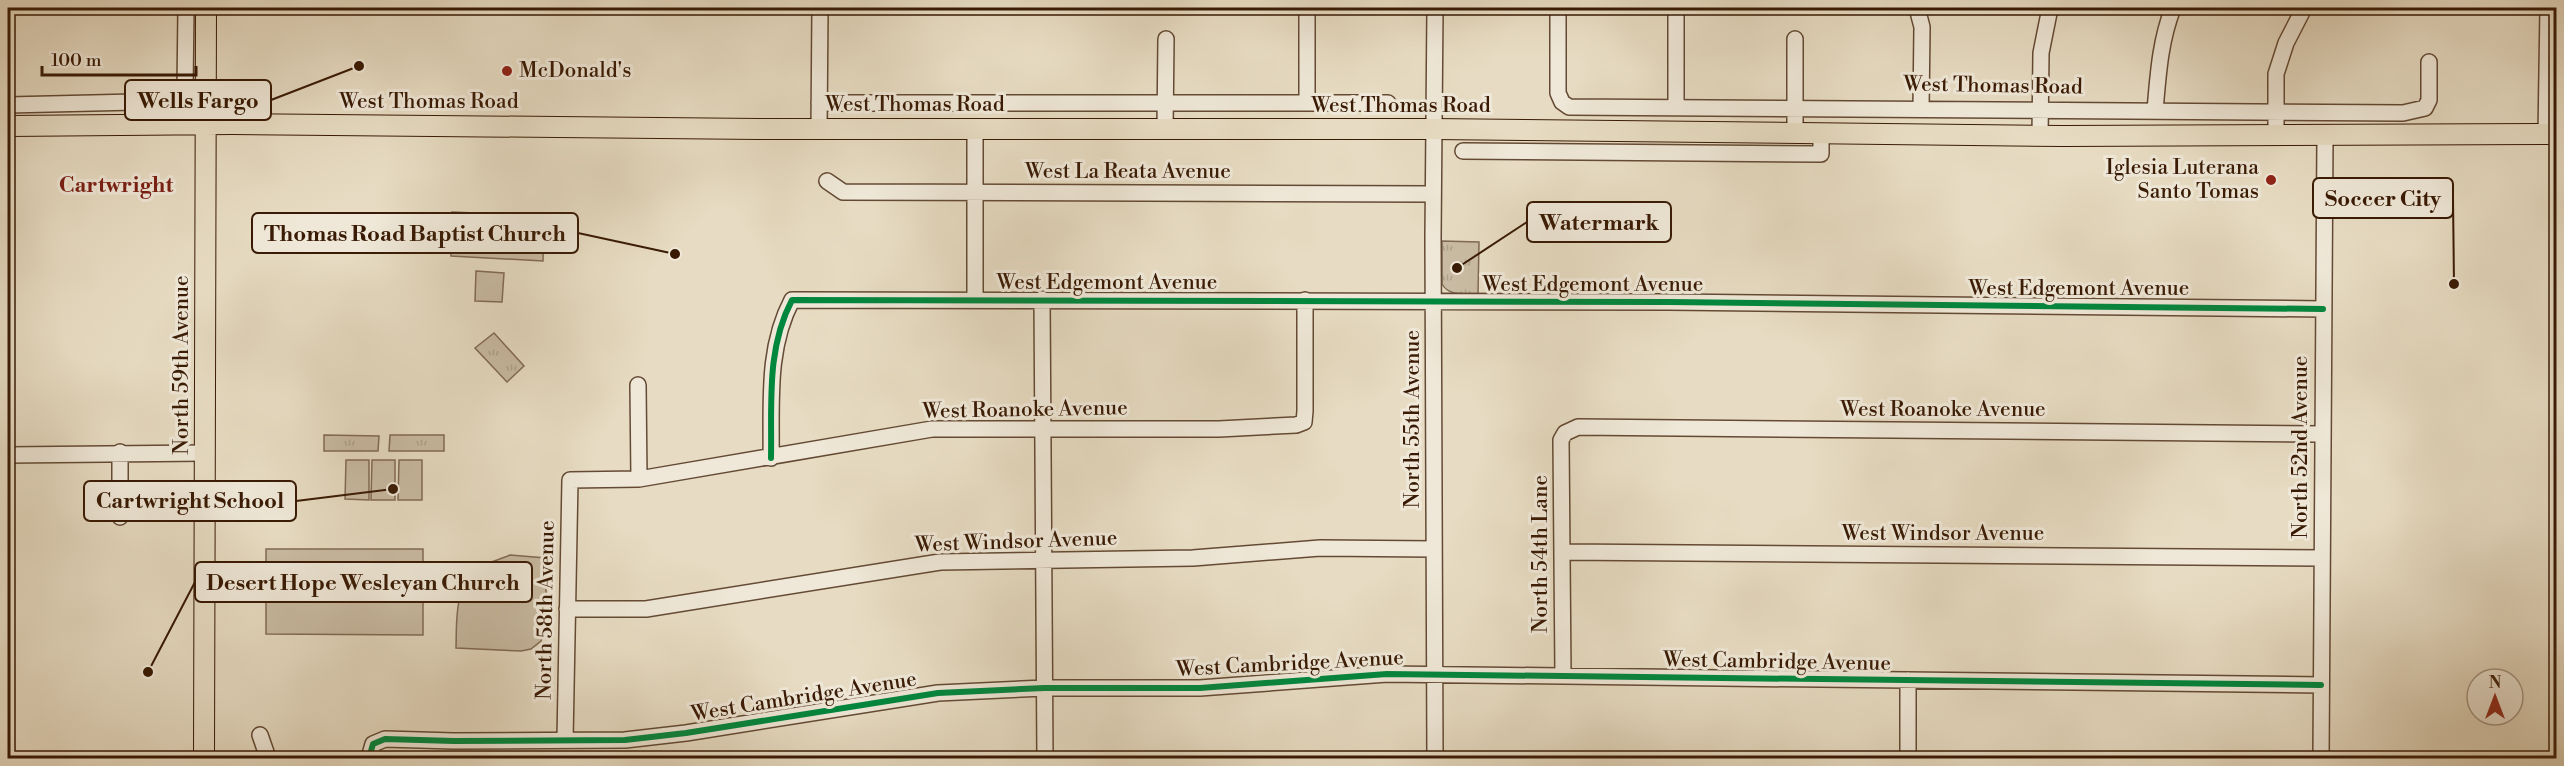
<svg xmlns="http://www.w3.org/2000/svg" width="2564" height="766" viewBox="0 0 2564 766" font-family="'Libre Bodoni',serif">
	<defs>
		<pattern id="grass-tufts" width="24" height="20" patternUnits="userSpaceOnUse" patternTransform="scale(1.5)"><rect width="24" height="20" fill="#c9bba3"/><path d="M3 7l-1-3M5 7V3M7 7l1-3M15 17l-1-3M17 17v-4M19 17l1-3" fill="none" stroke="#ada08b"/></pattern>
	</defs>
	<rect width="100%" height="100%" fill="#e7dcc3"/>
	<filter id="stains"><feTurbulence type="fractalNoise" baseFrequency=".00333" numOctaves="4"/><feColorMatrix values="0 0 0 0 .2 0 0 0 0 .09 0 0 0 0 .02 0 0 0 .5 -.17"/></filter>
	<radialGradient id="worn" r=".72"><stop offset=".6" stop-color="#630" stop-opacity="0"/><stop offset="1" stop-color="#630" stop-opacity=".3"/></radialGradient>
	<path fill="url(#grass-tufts)" stroke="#816a54" stroke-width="1.5" d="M452 212 544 216 543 261 451 256Z
		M1442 241 1479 242 1478 294C1465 293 1449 297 1442 284Z
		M494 333 524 366 507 382 475 348Z
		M324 435 379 436 378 451H324Z
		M390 435H444V451H389Z"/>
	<path fill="#c9bba3" stroke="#816a54" stroke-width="1.5" d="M476 271 504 273 502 302 475 301Z
		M346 460H369V500L345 499Z
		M372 460H395V500H371Z
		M399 460H422V500H398Z
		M266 549H423V635L266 634Z
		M510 555 546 558V619L541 641 531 649 521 651 456 648C457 617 453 585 483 566 491 561 502 559 510 555Z"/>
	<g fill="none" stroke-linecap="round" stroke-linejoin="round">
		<defs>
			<path id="minor" d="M1435 8 1433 237 1435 758
				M1558 8V93L1562 102 1569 107 2403 113 2425 108 2429 100V62
				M1676 8V106
				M1917 8 1922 27 1921 109
				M819 103H1388
				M1307 103V8
				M8 105 177 101 182 98 185 89 186 8
				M2155 111C2158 76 2160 41 2173 8
				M819 129 820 8
				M975 129V300
				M1165 129 1166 39
				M1795 134V39
				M2546 134 2548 8
				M2040 136 2041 53 2050 8
				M2276 136V74L2286 43 2304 8
				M1463 151 1821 154V135
				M827 181 843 192 1433 194
				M1042 299 1045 758
				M638 385 639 479
				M120 452V517
				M8 455 205 453
				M771 458C772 405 766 349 792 300L1669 302 2323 309
				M1563 552 2322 558
				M567 609H646L940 562 1193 558 1320 548 1434 549
				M1563 675 1561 440 1565 433 1578 427 2322 434
				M1908 680V758
				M260 735 268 758
				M565 740 570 480 639 479 932 429H1219L1296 425 1304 422 1305 411V300
				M369 758 373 744 385 739 454 741 625 740 686 733 938 693 1044 688H1200L1387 674 2321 685
				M2321 758 2325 136"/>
			<path id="major" d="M8 126 232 124 759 129H1433L2064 136 2556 134
				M204 758 206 8"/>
		</defs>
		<use href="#minor" stroke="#644a34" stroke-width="18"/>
		<use href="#major" stroke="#391a04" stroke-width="22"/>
		<use href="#minor" stroke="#efe8d8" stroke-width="15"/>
		<use href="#major" stroke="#e7dcc3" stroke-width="20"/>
		<defs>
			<path id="cycleway" d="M771 458C772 405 766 349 792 300L1669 302 2323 309
				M369 758 373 744 385 739 454 741 625 740 686 733 938 693 1044 688H1200L1387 674 2321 685"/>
		</defs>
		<use href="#cycleway" stroke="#efe8d8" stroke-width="10"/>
		<use href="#cycleway" stroke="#00873e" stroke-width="6"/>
	</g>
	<g fill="#8f2418" stroke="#efe8d8" stroke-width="2">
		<circle cx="507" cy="71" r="6"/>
		<circle cx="2271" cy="180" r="6"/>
	</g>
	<g text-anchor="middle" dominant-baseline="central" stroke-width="6" stroke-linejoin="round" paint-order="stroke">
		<g font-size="21" fill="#391a04" stroke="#efe8d8" text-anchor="start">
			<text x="519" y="71">McDonald's</text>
			<text x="2259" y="168" text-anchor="end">Iglesia Luterana<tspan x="2259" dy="24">Santo Tomas</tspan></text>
		</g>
		<g font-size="21" fill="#391a04" stroke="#efe8d8">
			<text transform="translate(1993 86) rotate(1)">West Thomas Road</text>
			<text x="429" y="102">West Thomas Road</text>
			<text x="915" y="105">West Thomas Road</text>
			<text x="1401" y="106">West Thomas Road</text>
			<text x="1128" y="172">West La Reata Avenue</text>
			<text x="1107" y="283">West Edgemont Avenue</text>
			<text x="1593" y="285">West Edgemont Avenue</text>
			<text x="2079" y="289">West Edgemont Avenue</text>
			<text transform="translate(182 365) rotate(-90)">North 59th Avenue</text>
			<text transform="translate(1025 410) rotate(-1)">West Roanoke Avenue</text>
			<text x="1943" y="410">West Roanoke Avenue</text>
			<text transform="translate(1413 419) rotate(-90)">North 55th Avenue</text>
			<text transform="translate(2301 447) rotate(-90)">North 52nd Avenue</text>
			<text x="1943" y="534">West Windsor Avenue</text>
			<text transform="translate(1016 542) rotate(-2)">West Windsor Avenue</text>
			<text transform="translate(1541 554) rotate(-90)">North 54th Lane</text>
			<text transform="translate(546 610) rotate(-89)">North 58th Avenue</text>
			<text transform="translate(1777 662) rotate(1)">West Cambridge Avenue</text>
			<text transform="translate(1290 664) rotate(-3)">West Cambridge Avenue</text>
			<text transform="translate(804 697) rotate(-9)">West Cambridge Avenue</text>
		</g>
		<g font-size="22" font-weight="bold" fill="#7a1f14" stroke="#efe8d8">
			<text x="116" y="185">Cartwright</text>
		</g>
	</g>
	<path fill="none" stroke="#391a04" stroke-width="2" d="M359 66L271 100M2454 284L2453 198M1457 268L1527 222M675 254L578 233M393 489L296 501M148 672L195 582"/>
	<g fill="#391a04" stroke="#efe8d8" stroke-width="2">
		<circle cx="359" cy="66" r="6"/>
		<circle cx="2454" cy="284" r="6"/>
		<circle cx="1457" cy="268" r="6"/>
		<circle cx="675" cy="254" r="6"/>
		<circle cx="393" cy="489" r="6"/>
		<circle cx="148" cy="672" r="6"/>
	</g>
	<g fill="#efe8d8" stroke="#391a04" stroke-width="2">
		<rect x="125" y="80" width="146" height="40" rx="6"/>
		<rect x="2313" y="178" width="140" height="40" rx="6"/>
		<rect x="1527" y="202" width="144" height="40" rx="6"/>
		<rect x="252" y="213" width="326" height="40" rx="6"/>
		<rect x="84" y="481" width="212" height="40" rx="6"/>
		<rect x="195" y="562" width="337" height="40" rx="6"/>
	</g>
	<g font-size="22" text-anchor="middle" font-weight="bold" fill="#391a04">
		<text x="198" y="108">Wells Fargo</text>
		<text x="2383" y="206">Soccer City</text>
		<text x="1599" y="230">Watermark</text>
		<text x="415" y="241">Thomas Road Baptist Church</text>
		<text x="190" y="508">Cartwright School</text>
		<text x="363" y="590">Desert Hope Wesleyan Church</text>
	</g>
	<rect width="2564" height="766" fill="none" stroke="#e7dcc3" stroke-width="30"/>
	<rect x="9" y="9" width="2546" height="748" fill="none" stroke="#391a04" stroke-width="3"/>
	<rect x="15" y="15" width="2534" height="736" fill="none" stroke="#391a04" stroke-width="1.5"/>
	<g transform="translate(2495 697)"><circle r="28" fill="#efe8d8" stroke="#a69683" stroke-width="1.5"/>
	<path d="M0-4.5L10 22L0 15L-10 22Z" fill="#8f2418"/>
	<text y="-9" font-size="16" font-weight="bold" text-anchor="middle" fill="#391a04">N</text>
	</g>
	<path d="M42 66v9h154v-9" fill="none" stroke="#391a04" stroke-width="3"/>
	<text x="51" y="66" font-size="18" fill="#391a04" stroke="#efe8d8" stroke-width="4.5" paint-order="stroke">100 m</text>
	<rect width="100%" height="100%" filter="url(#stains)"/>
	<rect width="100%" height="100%" fill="url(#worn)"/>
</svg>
